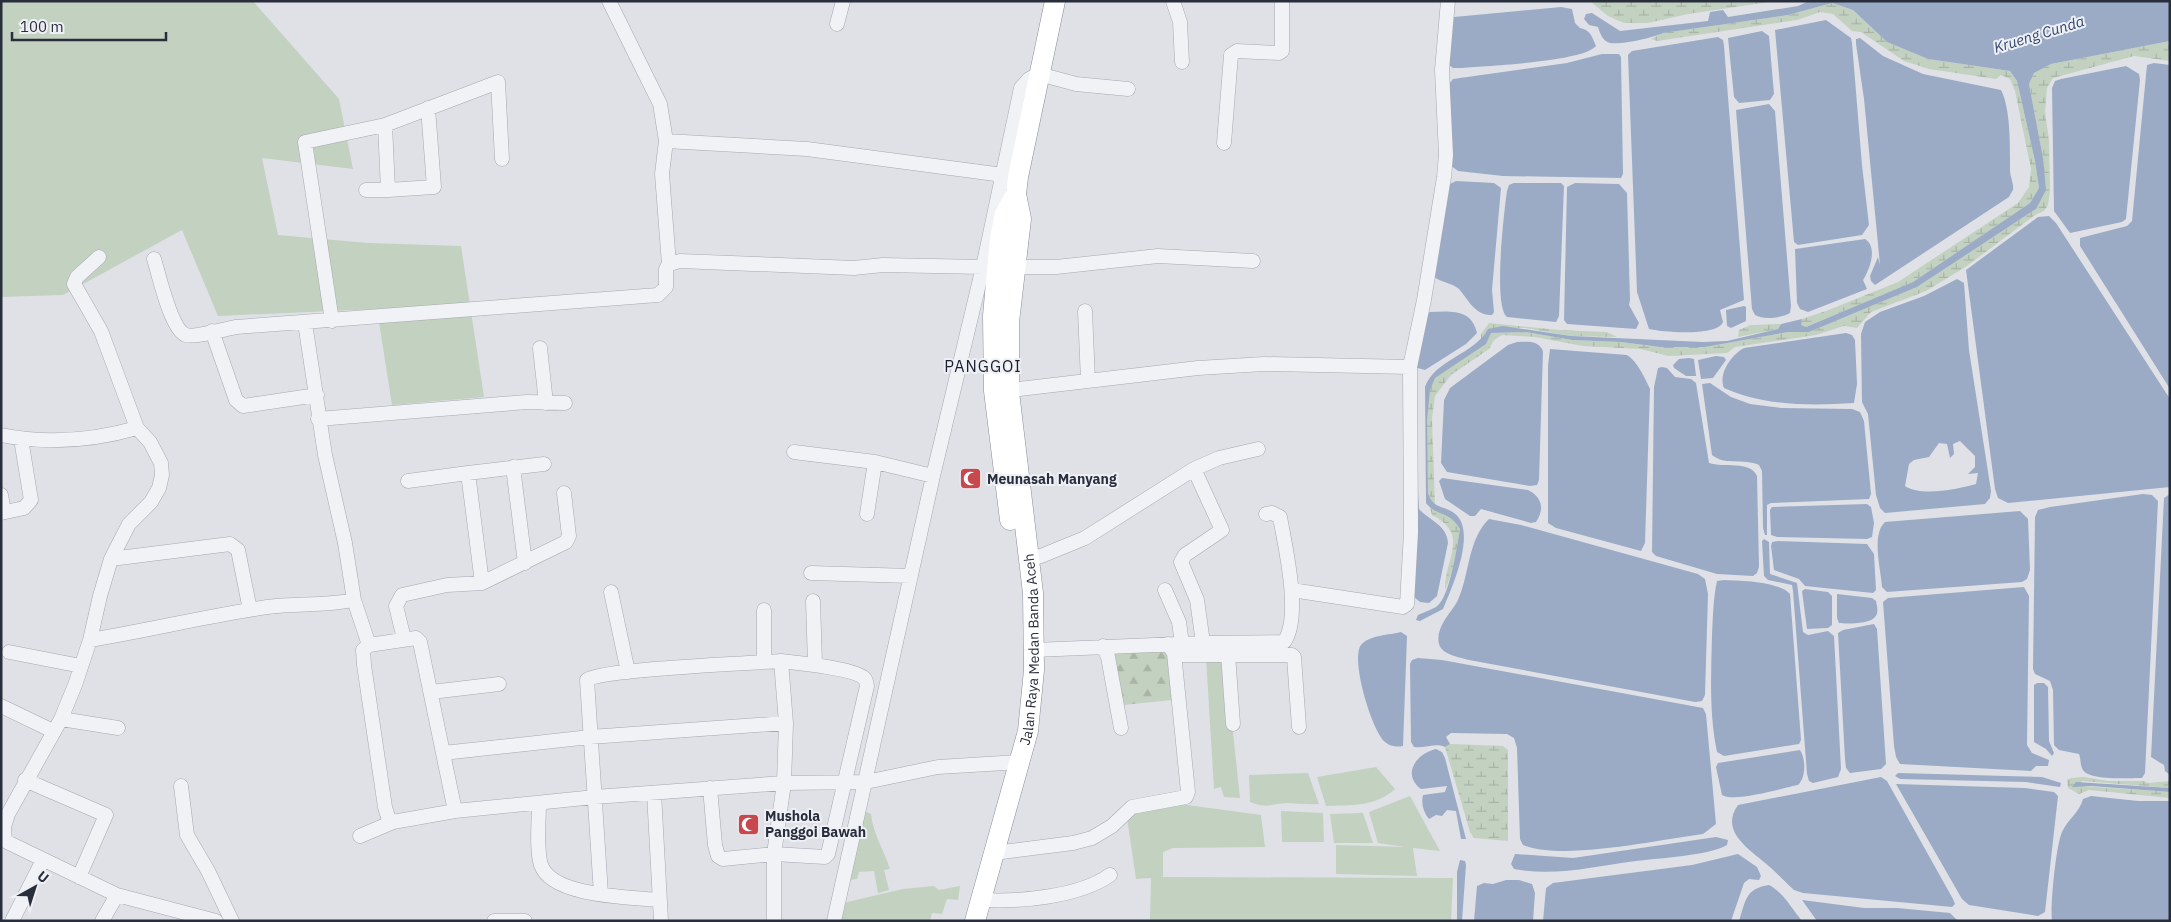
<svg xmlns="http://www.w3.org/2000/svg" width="2171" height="922" viewBox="0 0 2171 922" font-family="'IBM Plex Sans',sans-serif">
	<defs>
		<pattern id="forest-firs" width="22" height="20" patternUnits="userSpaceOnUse" patternTransform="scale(1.25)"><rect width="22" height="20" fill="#c3d1c0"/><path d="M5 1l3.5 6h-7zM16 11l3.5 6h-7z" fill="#a8b4a6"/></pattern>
		<pattern id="wetland-marsh" width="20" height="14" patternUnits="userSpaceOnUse" patternTransform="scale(1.25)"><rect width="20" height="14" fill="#c3d1c0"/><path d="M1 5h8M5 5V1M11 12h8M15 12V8" fill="none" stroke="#a8b4a6"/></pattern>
	</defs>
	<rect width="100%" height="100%" fill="#dfe1e7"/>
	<path fill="#c3d1c0" d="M1 1H253L339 99 353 169 262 158 278 235 368 243 461 246 484 397 392 405 377 309 218 316 182 230 63 295 1 297Z
		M1206 657H1225L1240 798 1224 797 1221 787 1214 789Z
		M1376 767 1395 789C1376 807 1350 805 1326 806L1317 777Z
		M1308 773 1319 804C1308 805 1297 803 1286 803 1268 804 1269 809 1250 802L1249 775Z
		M1410 796 1440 851 1413 848 1417 876 1336 874V845L1405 847 1378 843 1369 812Z
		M1165 802 1261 815 1265 847 1173 848 1163 852V877L1453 878 1451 921H1150L1151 878 1136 879 1126 811Z
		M861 809 871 814C873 834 884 850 890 869L884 870 889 890 878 893 874 871 859 872 857 879 845 881Z
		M1281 811 1323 813 1324 842H1282Z
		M1363 813 1373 843H1334L1330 814Z
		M934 886 939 890 960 886 958 900 947 899 942 914 932 913 930 921H838L843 903 903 889Z"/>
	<path fill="url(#forest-firs)" d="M1171 649 1172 700 1123 705 1110 650Z"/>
	<path fill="url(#wetland-marsh)" d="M1590 1H1776L1688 14 1648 23H1624L1608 16Z
		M1832 3 1853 10 1887 42 1928 59 2010 71 2017 81 2035 161 2039 188 2030 203 1913 282 1806 327 1800 325 1802 319 1826 311 1898 282 2018 203 2029 187 2031 169 2015 91 2010 79 2001 75 1996 79 1929 69 1904 61 1861 32 1852 31 1833 14 1820 12 1797 20 1657 41 1651 39 1662 33 1788 15Z
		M2170 41V61L2134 56 2053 78 2047 88 2045 112 2049 140 2050 191 2048 205 2044 211 2035 215 1967 266 1926 291 1871 312 1857 328 1844 326 1816 335 1735 347 1727 353 1668 356 1641 349 1583 346 1535 337 1502 335 1494 340 1489 349 1451 375 1435 396 1432 418 1435 506 1431 501 1428 493C1428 470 1422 395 1435 378 1450 358 1480 358 1491 333L1526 332 1572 340 1621 342 1660 347H1705L1788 332H1809L1917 287 2036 209 2043 158 2029 84 2034 73 2051 64Z
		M1489 323 1559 330 1607 332 1617 337 1571 336 1525 328 1488 329 1481 341V334Z
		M1781 324 1778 329 1738 337 1739 330 1751 325Z
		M1430 508 1453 517 1460 529 1453 570 1445 590C1444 559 1471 535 1432 515Z
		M1450 744 1503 746 1508 750V841L1474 838 1470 832 1445 747Z
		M2084 777 2108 781H2143L2149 783 2170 781V788L2082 781 2081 786 2170 792V798L2089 790 2079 794 2068 788 2067 780 2071 778Z"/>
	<path fill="#9babc6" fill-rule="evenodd" d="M1809 1H2170V41L2051 64 2034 73 2029 84 2043 158 2046 190 2036 209 1917 287 1809 332H1788L1705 347H1660L1621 342 1572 340 1526 332 1491 333 1486 344 1435 378 1430 390 1427 420 1428 493C1433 509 1443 505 1454 513 1478 530 1452 587 1443 609L1420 621 1416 620 1418 615C1424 612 1431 610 1436 607 1450 598 1457 546 1460 529 1449 510 1437 517 1426 503L1425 387C1435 359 1474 355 1488 329L1503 326 1571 336 1703 342 1727 341 1778 329 1781 324 1802 319 1801 325 1806 327 1913 282 2030 203 2039 188 2035 161 2017 81 2010 71 1928 59 1887 42 1853 10 1832 3 1788 15 1663 33C1652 38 1622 45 1610 43 1603 41 1600 34 1598 27L1589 25 1584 19 1586 14 1592 13 1620 31 1708 21 1710 12 1723 10 1728 17 1798 6Z
		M1561 7 1572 9 1575 23 1580 28C1591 30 1592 37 1596 46 1583 62 1484 66 1460 68H1453L1449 65 1451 23 1454 17Z
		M1826 20 1851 38 1852 43 1862 165 1869 225 1862 235 1798 245 1794 242 1775 30Z
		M1762 31 1769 36 1774 94 1770 100 1739 103 1734 97 1728 38Z
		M1718 37 1723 40 1724 46 1744 300 1720 310 1723 322C1717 337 1662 332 1649 329L1637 292 1628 55 1632 51Z
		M1860 38 1883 56 1923 74 2001 90C2011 109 2010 149 2010 170 2010 176 2014 184 2013 190 2012 192 2010 194 2009 197L1875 285 1871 281 1870 276 1878 257 1880 265 1864 99 1856 44V39Z
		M1602 54H1619L1621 57 1623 174 1621 178 1503 176 1458 171 1450 165 1449 84 1453 79 1567 63Z
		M2154 63 2170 65V389L2080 246V238L2127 226 2132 221 2146 75 2147 65Z
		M2126 66 2139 74 2140 80 2126 219 2122 222 2070 233 2054 211 2052 88 2055 81 2061 79Z
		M1769 104 1775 111 1791 306 1790 313C1782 318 1763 320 1755 315L1752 309 1736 110Z
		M1456 181 1494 183 1501 188 1492 290 1494 312 1492 315C1475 316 1468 299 1459 289 1452 283 1441 282 1434 277L1448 185Z
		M1514 183H1561L1564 186 1559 316 1556 322 1507 317C1493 306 1504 212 1507 191L1509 185Z
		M1575 183 1619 184 1627 193 1630 300 1629 305 1639 323 1636 329 1567 324 1564 320 1567 187Z
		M2049 216 2056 223 2170 399V487L2008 503 1998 498 1995 489 1966 270 2038 217Z
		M1865 239C1878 247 1870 269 1863 280L1867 289 1808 312 1800 309 1797 303 1795 249Z
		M1957 279 1964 283 1969 350 1991 491 1990 498 1985 504 1885 513 1880 508 1876 495 1868 414 1862 402 1861 334 1865 322 1880 312 1924 296ZM1960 441 1975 456V467L1968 474 1978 473 1976 484C1958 489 1921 497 1905 486L1909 464 1914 460 1929 457 1939 443 1947 444 1950 458 1954 454 1953 444Z
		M1744 306 1746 307V321L1731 328 1727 326 1726 310Z
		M1430 312C1451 311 1472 309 1477 333L1466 344 1425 370 1414 367 1424 315Z
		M1846 333 1852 335 1855 340 1857 384 1854 403C1811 406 1764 406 1724 388 1718 374 1731 355 1744 348Z
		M1517 342C1528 342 1538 340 1543 351L1539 480 1537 485 1530 486 1447 472 1441 463 1444 400 1450 388 1508 345Z
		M1550 349 1627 355C1637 361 1645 378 1650 389L1645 543 1641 551 1556 528 1548 523V366Z
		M1716 356 1724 357 1726 360 1713 378 1701 379 1698 360Z
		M1689 358 1694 359 1696 376H1686L1674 368 1673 365 1679 359Z
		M1662 367 1667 368 1675 377 1691 379 1696 383 1709 463C1724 468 1750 460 1757 476L1759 567 1757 573 1753 576 1717 574 1656 556 1652 552 1654 387 1658 368Z
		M1710 383 1731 397 1750 404 1781 408 1852 409 1860 412 1864 421 1871 494 1869 499 1771 503 1767 505V535H1765L1763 528 1762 471 1759 465C1744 458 1725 466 1712 455L1702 384Z
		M1417 478 1419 509C1430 521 1447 525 1448 543L1437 596 1429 603 1420 602 1414 597Z
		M1442 478 1528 490C1542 497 1545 509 1536 522L1531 523 1481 509 1475 516H1470L1445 499 1439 481Z
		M2143 494 2152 495 2158 501 2145 773 2142 778C2129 778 2090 781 2083 770 2080 766 2081 759 2079 754L2059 750 2054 745 2053 690 2050 681 2035 674 2033 669 2035 517 2038 510 2050 507Z
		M2170 494V775L2165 771 2164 765 2151 757 2164 498Z
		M1867 504 1871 507 1874 523 1872 537 1867 539 1777 537 1771 535 1770 510 1772 507Z
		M2020 511 2028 519 2030 570 2027 579 2022 582 1887 592 1882 587C1881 570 1871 535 1885 522Z
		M1489 519 1521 525 1698 574 1705 579 1708 594 1705 695 1702 701 1695 702 1469 660C1459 657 1442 655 1439 644 1435 628 1450 614 1457 602 1470 576 1467 540 1489 519Z
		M1764 539 1769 542 1770 574 1797 583 1803 632 1808 635 1828 631 1834 636 1841 769 1838 777 1813 783 1809 781 1807 774 1793 591 1792 585 1768 580 1764 576 1762 541Z
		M1778 541 1867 544 1874 554 1876 590 1873 593 1805 586 1799 579 1774 570 1771 546 1772 542Z
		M1724 580C1741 581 1778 581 1790 594L1801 740 1799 744 1724 756 1717 752C1709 713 1711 674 1712 635 1713 618 1713 599 1717 581Z
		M2024 587 2029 596 2027 745 2032 753 2049 760 2048 766H2036L2031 771 1900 764 1896 757 1894 746 1883 602 1888 598Z
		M1805 589 1828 592 1832 596V625L1828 628 1807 629 1802 591Z
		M1837 594 1872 598 1876 601C1877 606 1879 613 1875 617 1870 624 1846 624 1839 623L1837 618Z
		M1874 624 1877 629 1886 764 1881 769 1850 773 1846 768 1845 759 1838 633 1843 630Z
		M1401 632 1407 636 1403 746C1397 747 1391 747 1385 742 1372 731 1350 659 1361 645 1369 635 1390 635 1401 632Z
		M1418 658 1442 660 1703 708 1706 714 1716 824 1703 834C1657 840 1563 861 1523 845L1520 839 1517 748 1514 738 1507 734 1451 733 1446 737 1450 744 1445 747C1436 742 1425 749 1414 747L1411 742 1410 664 1412 660Z
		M2037 683H2044L2048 687 2049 741 2054 753 2052 756 2046 749 2034 742V685Z
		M1436 749 1442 752 1445 758 1466 839H1461L1456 811 1447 810 1442 816 1436 815 1429 819C1423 812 1421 803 1423 795L1445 792 1447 786 1421 789C1401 774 1417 753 1436 749Z
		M1800 750C1806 759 1806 778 1798 785 1783 788 1734 803 1722 795L1716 767 1718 763Z
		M1898 773 2042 777 2061 783 2060 787 2026 782 1900 779 1895 776Z
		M1881 777 1887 781 1953 899 1955 904 1952 907 1803 893 1794 890C1786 883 1779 875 1771 868 1753 851 1718 833 1738 805Z
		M2076 782 2170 788V792L2091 786 2072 787Z
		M1896 784 2025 788 2054 792 2058 796 2045 912 2038 916 1969 905 1962 899Z
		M2091 796 2138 801H2170V921H2052C2050 906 2056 845 2062 832 2068 819 2079 813 2083 799Z
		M1716 837 1728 840 1727 845C1708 856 1659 858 1636 861 1596 866 1555 877 1514 869L1511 864 1515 854 1573 858Z
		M1738 854 1757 867 1761 876 1759 880 1749 879 1744 883 1731 921H1543L1546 888 1553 883 1692 865Z
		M1460 860 1465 861 1466 865 1462 921H1457V872Z
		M1506 880H1519L1532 884 1535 893 1533 921H1474L1477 886 1484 883 1493 884Z
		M1769 885C1784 893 1791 908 1802 921H1739C1746 900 1745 889 1769 885Z
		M1802 900 1864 908H1897L1950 913 1958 921H1817Z"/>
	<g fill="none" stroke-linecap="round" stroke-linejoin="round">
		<defs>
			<path id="minor" d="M609 1 660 104 666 141 662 174 669 264
				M1173 1 1180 22 1182 62
				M837 24 843 1
				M385 125 388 190 434 187 428 108
				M666 141 807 149 1003 175
				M1224 143 1231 55 1237 51 1279 53 1282 51V1
				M366 190H388
				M99 257 77 277 74 284 101 331 137 428
				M154 259C159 275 171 330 186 335 195 338 225 329 236 327L658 295 666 287V269L669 264 680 261 854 268 883 265 983 267
				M1014 267H1056L1158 256 1253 261
				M1085 311 1088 381
				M332 321 305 142 385 125 498 82 502 159
				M305 323 325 455 345 543 354 600 369 645
				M212 331 236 400 243 406 317 395
				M540 348 546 403
				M1002 391 1198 368 1264 364 1410 367
				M318 419 527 402 565 403
				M1 435C47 444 92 441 137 428L150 442 161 463 162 475 159 488 151 502 129 524 111 559 100 596 90 640 75 685 61 719 8 814 4 827 5 841 117 895 216 921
				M794 452 875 462 933 476
				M513 467 525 563
				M1194 469 1222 530 1185 555 1181 562 1197 600 1203 643
				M408 481 468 473
				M1 495 4 512
				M1 513 24 508 31 500 21 439
				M867 514 875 462
				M1029 558 1041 556 1085 538 1194 469 1219 458 1258 449
				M111 559 230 544 238 550 250 610
				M811 573 911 576
				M482 583 468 473 544 464
				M1165 590 1179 622 1182 644
				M1292 590 1403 607 1407 604 1411 532 1410 367 1424 300 1444 177 1446 155 1442 70 1448 1
				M611 592 628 672
				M813 601 815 664
				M404 639 396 606 402 595 447 585 482 583 566 542 569 536 564 493
				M90 640C149 630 208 616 267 607 297 603 324 606 354 600
				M1103 646 1108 657 1121 728
				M1034 650 1203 643 1284 642C1302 617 1285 546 1280 517L1272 513 1266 514
				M9 652 81 666
				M1228 654 1233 724
				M1174 655H1292L1294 657 1299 727
				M764 662V610
				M431 692 499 684
				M1 706 53 731
				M61 719 118 728
				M443 753 590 737 786 723
				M25 780 106 815 79 877
				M181 786 187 835 208 871 232 921
				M710 788 715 845 718 856 723 859 774 854 825 857 828 854 867 686C867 684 866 681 865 679 856 668 795 663 781 661
				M654 793 661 921
				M539 803C539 820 536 849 541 865 552 897 631 897 659 900
				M455 811 420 642 416 638 369 645 363 650 364 665 385 807 388 817 393 822 455 811 595 797 784 783 866 782 938 767 1020 762
				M360 836 393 822
				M994 853 1073 843 1092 838 1112 826 1132 807 1186 797 1188 792 1174 653 1168 644
				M601 894 587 680C601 669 752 663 781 661L786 723 784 783 774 854V921
				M982 900C1019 902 1079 897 1110 875
				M12 921 43 860
				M102 921 117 895
				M494 921H525
				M834 921 933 476 983 267 1021 88 1029 79 1039 74 1076 84 1128 89"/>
			<g id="highway">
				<path d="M1010 520 994 391 993 316 1000 238 1005 214 1016 194"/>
				<path id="s1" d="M975 921 1028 731 1034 670 1033 593 1009 392V322L1021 219 1016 194 1018 177 1055 1"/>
			</g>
		</defs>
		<use href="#minor" stroke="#a5a8b1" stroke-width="15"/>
		<use href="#highway" stroke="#878d9d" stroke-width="21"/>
		<use href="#minor" stroke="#f1f2f6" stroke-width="14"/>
		<use href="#highway" stroke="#fff" stroke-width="20"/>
	</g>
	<defs>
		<symbol id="mosque-square" viewBox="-11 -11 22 22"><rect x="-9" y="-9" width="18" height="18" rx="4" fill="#c7494e" stroke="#eef0f5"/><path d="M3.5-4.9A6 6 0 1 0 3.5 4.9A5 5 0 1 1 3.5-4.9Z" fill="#fff"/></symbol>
	</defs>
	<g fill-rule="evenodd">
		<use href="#mosque-square" x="958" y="466" width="25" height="25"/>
		<use href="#mosque-square" x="736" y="812" width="25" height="25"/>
	</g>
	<g text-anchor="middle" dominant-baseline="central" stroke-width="4" stroke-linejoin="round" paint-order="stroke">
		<g font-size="14" font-weight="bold" fill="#292e3d" stroke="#eef0f5" text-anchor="start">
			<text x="987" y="479">Meunasah Manyang</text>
			<text x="765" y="816">Mushola<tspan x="765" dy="16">Panggoi Bawah</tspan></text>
		</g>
		<g font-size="14" fill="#292e3d" stroke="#eef0f5">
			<text stroke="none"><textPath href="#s1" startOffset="279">Jalan Raya Medan Banda Aceh</textPath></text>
		</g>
		<g font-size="15" font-style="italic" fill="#35486f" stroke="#eef0f5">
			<text transform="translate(2039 34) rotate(-17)">Krueng Cunda</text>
		</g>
		<g font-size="16" letter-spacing="1" fill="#1b1f2e" stroke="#eef0f5">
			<text x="983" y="366">PANGGOI</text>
		</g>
	</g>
	<rect width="2171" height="922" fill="none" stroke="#292e3d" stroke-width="5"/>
	<g transform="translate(35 887) rotate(39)" stroke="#eef0f5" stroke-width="4" paint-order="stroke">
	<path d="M0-4L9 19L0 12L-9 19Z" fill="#292e3d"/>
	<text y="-8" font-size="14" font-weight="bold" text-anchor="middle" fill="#292e3d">U</text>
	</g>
	<path d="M12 32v8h154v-8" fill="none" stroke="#292e3d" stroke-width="2.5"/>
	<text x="20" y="32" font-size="15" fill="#292e3d" stroke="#eef0f5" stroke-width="4" paint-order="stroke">100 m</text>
</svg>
